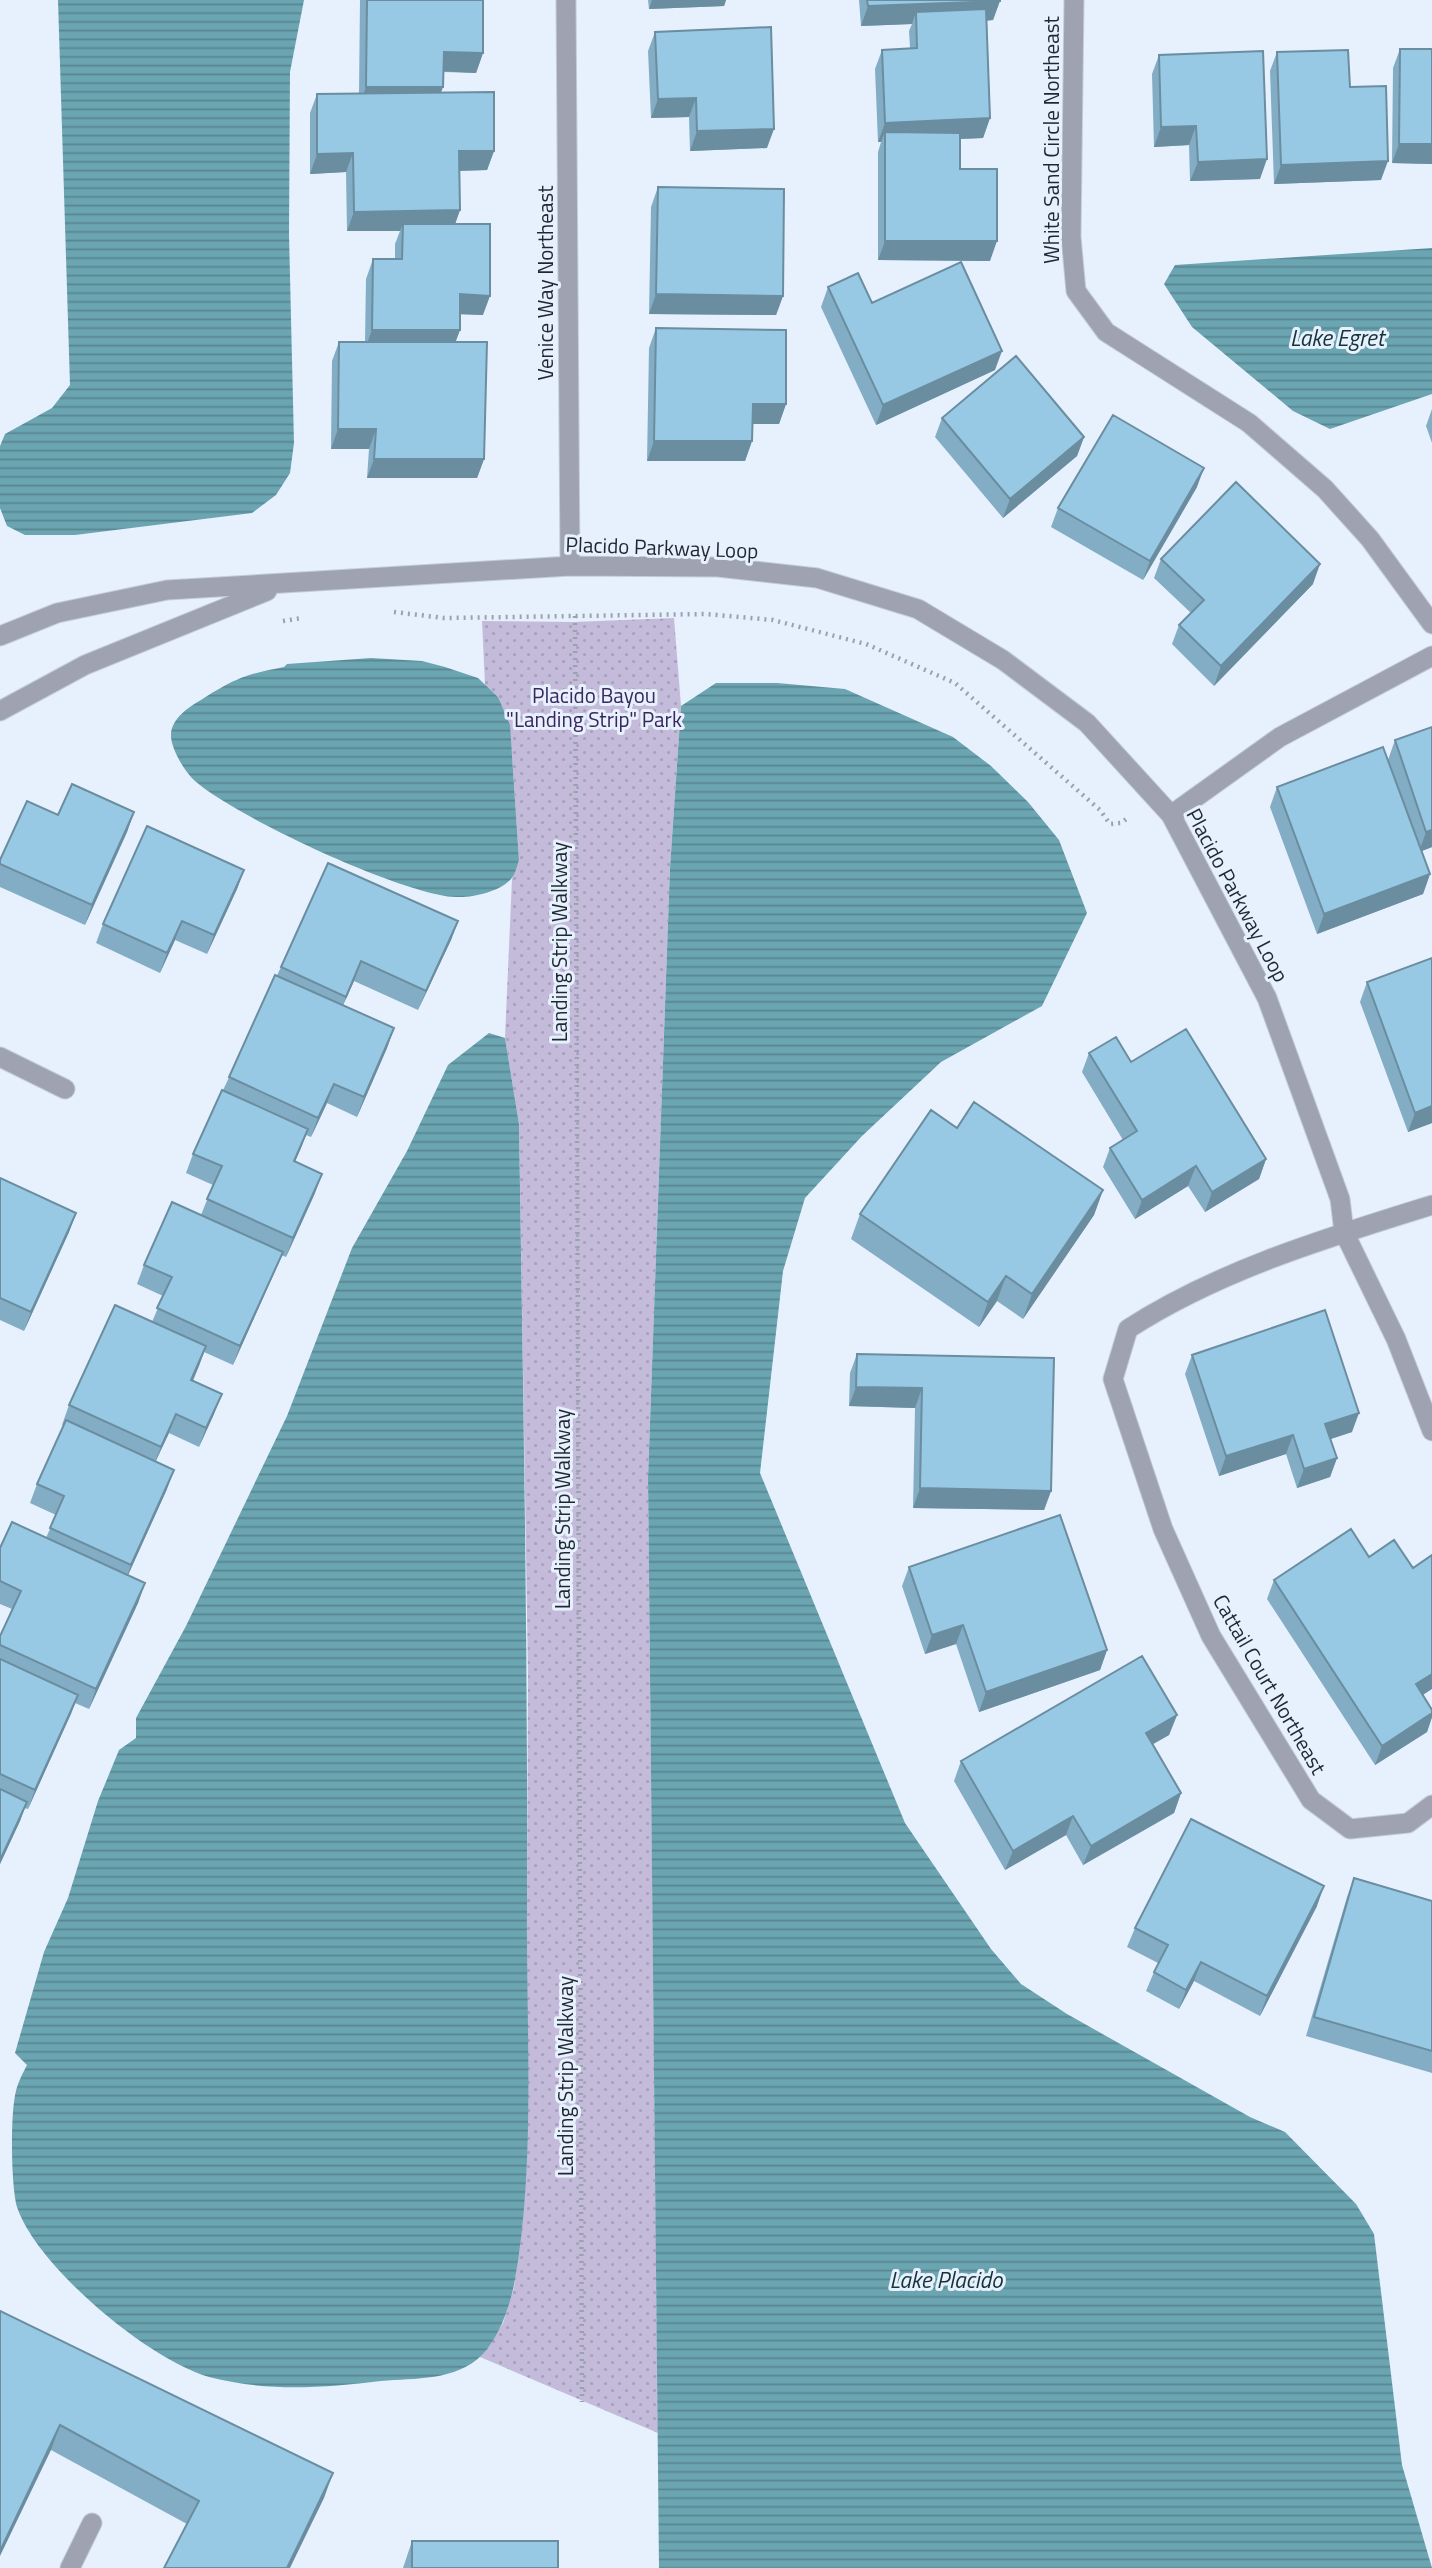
<svg xmlns="http://www.w3.org/2000/svg" width="1432" height="2568" viewBox="0 0 1432 2568" font-family="'Titillium Web',sans-serif">
	<defs>
		<pattern id="park-dots" width="8" height="8" patternUnits="userSpaceOnUse" patternTransform="scale(1.75)"><rect width="8" height="8" fill="#c4bbdb"/><path d="M2 2h.1M6 6h.1" fill="none" stroke="#a8a1bc" stroke-width="1.8" stroke-linecap="round"/></pattern>
		<pattern id="water-rules" width="6" height="5" patternUnits="userSpaceOnUse" patternTransform="scale(1.75)"><rect width="6" height="5" fill="#6aa5b1"/><path d="M0 2.5h6" fill="none" stroke="#578691"/></pattern>
	</defs>
	<rect width="100%" height="100%" fill="#e7f0fd"/>
	<path fill="url(#park-dots)" d="M674 618 681 706 670 868 648 1478 658 2433 480 2357 503 2323 514 2288 522 2219 526 2139 528 1675 519 1124 505 1038 512 879 519 860 512 755 498 697 485 685 482 621 574 622Z"/>
	<path fill="url(#water-rules)" d="M58 0H304L290 72 289 234 294 443 290 473 276 495 252 513 75 535H25L7 526 0 508V446L5 434 52 408 70 385Z
		M1432 248V394L1330 429 1293 411 1192 327 1164 284 1175 265Z
		M371 658 422 661 445 667 478 678 498 697 510 725 519 860C517 866 515 875 511 879 500 892 472 898 456 897 403 895 236 817 195 781 185 772 170 748 171 734 172 718 189 707 201 700 234 679 246 674 284 667L287 664Z
		M716 683H777L845 689 953 737 991 766 1028 802 1059 840 1087 913 1042 1006 941 1062 862 1136 805 1198 783 1271 760 1473 905 1823 991 1949 1021 1984 1067 2014 1250 2117 1285 2132 1356 2204 1374 2234 1402 2465 1432 2568H659L648 1478 670 868 681 706Z
		M489 1033 505 1038 519 1124C523 1385 528 1647 527 1908 526 2029 536 2167 514 2285 509 2309 499 2337 482 2355 456 2381 415 2378 381 2381 322 2388 267 2392 209 2377 149 2360 37 2267 17 2207 11 2186 10 2113 16 2091 18 2082 23 2073 27 2065L15 2053 44 1952 68 1898 98 1801 119 1750 136 1738V1718L186 1626 287 1416 352 1248 407 1151 448 1065Z"/>
	<g fill="none" stroke-linecap="round" stroke-linejoin="round">
		<defs>
			<path id="minor" d="M566 0 570 566
				M1074 0 1071 237 1076 291 1106 332 1249 423 1325 489 1370 539 1432 624
				M0 636 57 613 167 590 570 566 718 567 817 578 918 609 1003 660 1087 723 1171 815 1267 998 1340 1199 1344 1232 1396 1339 1432 1431
				M0 711 85 665 267 591
				M1171 815 1280 737 1432 656
				M0 1057 65 1089
				M1432 1205C1329 1237 1219 1270 1128 1329L1113 1379 1163 1529 1211 1636 1311 1800 1350 1829 1408 1823 1432 1805
				M70 2568 92 2523"/>
		</defs>
		<use href="#minor" stroke="#c3ccd8" stroke-width="21"/>
		<path stroke="#99a2af" stroke-width="4.5" stroke-dasharray="2 5" stroke-linecap="butt" d="M394 612 444 618 706 614 773 620 866 644 955 683 1100 810 1110 824 1121 823 1129 817
			M575 616 582 2402
			M283 621 302 618"/>
		<use href="#minor" stroke="#9fa2b1" stroke-width="19"/>
	</g>
	<path fill="#83adc4" d="M360 0H483V53L476 73 444 72 441 92 494 151 487 170 459 171 460 210 455 224 483 315 460 314V330L455 342 484 459 477 478H367L369 449H331L332 361 339 342H365L366 279 373 259H395V244L400 231H347L346 172 310 174V113L317 94 359 93Z
		M648 0H726L724 6 649 9Z
		M859 0H1000L993 20 987 21 990 118 983 138 960 139V169L990 261 878 260V152L881 142H878L875 69 882 50 910 48 909 31 912 24 861 26Z
		M655 32 767 148 690 151 689 117 651 118 648 51Z
		M1400 49 1432 164 1392 163 1393 68Z
		M1277 52 1350 87 1381 180 1274 184 1270 71Z
		M1159 55 1260 179 1190 181 1189 145 1154 147 1152 74Z
		M658 187 783 296 776 315 649 314 651 207Z
		M828 287 872 303 995 370 876 425 821 307Z
		M656 328 786 404 779 424H752V441L745 461H647L649 348Z
		M1432 409V443L1426 426Z
		M942 418 1084 437 1077 456 1003 518 935 437Z
		M1197 487 1143 580 1051 527 1058 508Z
		M1161 559 1313 584 1214 686 1172 644 1179 625 1191 613 1154 578Z
		M1395 740 1432 847 1422 851 1430 874 1423 894 1317 934 1270 807 1277 787 1388 760Z
		M134 812 127 832 85 925 0 887V860L58 815Z
		M244 870 237 889 207 954 175 940 160 973 96 943 103 924Z
		M458 921 451 940 418 1010 354 981 343 1005 394 1028 387 1048 357 1117 327 1103 311 1137 306 1135 295 1161 315 1193 286 1257 281 1255 275 1271 233 1365 204 1352 193 1381 214 1414 199 1447 169 1433 156 1461 167 1489 128 1575 145 1583 138 1603 89 1709 75 1703 28 1809 24 1808 20 1821 0 1864V1636L12 1609 0 1604V1548L46 1538 56 1515 30 1503 37 1484 64 1426 62 1425 69 1405 152 1322 163 1296 137 1284 144 1265 201 1215 213 1185 186 1173 193 1154 281 967Z
		M1367 982 1432 1123 1408 1132 1360 1002Z
		M1089 1053 1131 1062 1266 1159 1259 1179 1205 1212 1188 1186 1135 1219 1103 1167 1110 1148 1123 1140 1082 1072Z
		M957 1128 1103 1190 1094 1215 1023 1319 997 1301 979 1327 851 1239 860 1214Z
		M0 1178 76 1213 69 1232 24 1331 0 1320Z
		M857 1354 1054 1358 1051 1491 1044 1510 913 1508 915 1408 849 1406 850 1373Z
		M1192 1355 1352 1432 1331 1439 1337 1458 1330 1477 1297 1488 1286 1454 1219 1476 1185 1374Z
		M909 1567 1107 1650 1100 1670 979 1712 956 1644 925 1654 902 1586Z
		M1274 1580 1423 1695 1432 1710V1717L1427 1732 1375 1765 1267 1599Z
		M1177 1715 1169 1735 1153 1744 1181 1793 1174 1813 1083 1865 1066 1835 1005 1870 954 1781 961 1761Z
		M1354 1878 1432 1901V2073L1306 2036 1347 1897Z
		M1317 1906 1260 2016 1194 1981 1179 2009 1146 1991 1154 1972 1158 1963 1127 1947 1135 1928Z
		M0 2311 324 2498 187 2524 51 2450Z
		M412 2541 558 2568H403Z"/>
	<path fill="#6a8da0" d="M652 0H726L724 6 649 9Z
		M1000 1 993 20 917 23 916 12 912 24 861 26 868 6Z
		M444 52 483 53 476 73 437 71Z
		M366 87H443L436 107H359Z
		M696 98 689 117 651 118 658 99Z
		M990 118 983 138 885 142V132L881 142H878L885 123Z
		M1196 126 1189 145 1154 147 1161 127Z
		M774 129 767 148 690 151 697 131Z
		M1399 144H1432V164L1392 163Z
		M459 151H494L487 170 452 171Z
		M353 153 346 172 310 174 317 154Z
		M1267 159 1260 179 1190 181 1198 162Z
		M1388 161 1381 180 1274 184 1281 165Z
		M460 210 453 230 403 224 400 231H347L354 212Z
		M885 241H997L990 261 878 260Z
		M460 294 490 296 483 315 453 314Z
		M656 294 783 296 776 315 649 314Z
		M372 330H460L453 349H365Z
		M1002 351 995 370 876 425 883 405Z
		M753 404H786L779 424H746Z
		M338 429H376L369 449H331Z
		M1084 437 1077 456 1003 518 1010 499Z
		M654 441H752L745 461H647Z
		M374 459H484L477 478H367Z
		M1204 468 1197 487 1143 580 1150 561Z
		M1320 564 1313 584 1214 686 1221 666Z
		M134 812 127 832 85 925 92 905Z
		M1432 830V847L1419 852 1426 832Z
		M244 870 237 889 207 954 214 935Z
		M1430 874 1423 894 1317 934 1324 914Z
		M182 921 175 940 160 973 167 953Z
		M458 921 451 940 418 1010 426 991Z
		M361 961 354 981 338 1016 346 997Z
		M394 1028 387 1048 357 1117 364 1097Z
		M334 1084 327 1103 311 1137 318 1118Z
		M1432 1106V1123L1408 1132 1415 1113Z
		M308 1129 301 1148 287 1180 294 1161Z
		M1266 1159 1259 1179 1205 1212 1212 1192Z
		M1196 1166 1188 1186 1135 1219 1142 1200Z
		M322 1174 315 1193 286 1257 293 1238Z
		M1103 1190 1094 1215 1023 1319 1032 1294Z
		M76 1213 69 1232 24 1331 31 1312Z
		M283 1252 275 1271 233 1365 240 1346Z
		M1006 1276 997 1301 979 1327 988 1302Z
		M206 1346 199 1366 184 1400 191 1380Z
		M856 1387 922 1388 915 1408 849 1406Z
		M222 1394 214 1414 199 1447 206 1428Z
		M1359 1413 1352 1432 1318 1443 1325 1424Z
		M176 1414 169 1433 153 1466 161 1447Z
		M1293 1435 1286 1454 1219 1476 1226 1456Z
		M1337 1458 1330 1477 1297 1488 1304 1469Z
		M174 1470 167 1489 124 1584 131 1565Z
		M920 1488 1051 1491 1044 1510 913 1508Z
		M145 1583 138 1603 89 1709 96 1689Z
		M963 1625 956 1644 925 1654 932 1635Z
		M1107 1650 1100 1670 979 1712 986 1692Z
		M1432 1674V1689L1409 1704 1416 1684Z
		M78 1695 71 1714 28 1809 35 1790Z
		M1432 1713V1717L1427 1732 1375 1765 1382 1746Z
		M1177 1715 1169 1735 1139 1752 1146 1733Z
		M1181 1793 1174 1813 1083 1865 1091 1846Z
		M27 1802 20 1821 0 1864V1860Z
		M1073 1816 1066 1835 1005 1870 1013 1851Z
		M1324 1886 1317 1906 1260 2016 1267 1996Z
		M1201 1962 1194 1981 1179 2009 1186 1990Z
		M60 2425 51 2450 0 2556V2551Z
		M333 2473 324 2498 290 2568H287Z"/>
	<path fill="#98c9e4" stroke="#6a8da0" stroke-width="2" d="M367 0H483V53L444 52 443 87H366Z
		M867 0H1000V1L868 6Z
		M986 9 990 118 885 123 882 50 917 48 916 12Z
		M771 27 774 129 697 131 696 98 658 99 655 32Z
		M1400 49H1432V144H1399Z
		M1348 50 1350 87 1386 86 1388 161 1281 165 1277 52Z
		M1263 51 1267 159 1198 162 1196 126 1161 127 1159 55Z
		M494 92V151H459L460 210 354 212 353 153 317 154V94Z
		M885 132 960 133V169H997V241H885Z
		M658 187 784 189 783 296 656 294Z
		M403 224H490V296L460 294V330H372L373 259H402Z
		M961 262 1002 351 883 405 828 287 858 273 872 303Z
		M656 328 786 330V404H753L752 441H654Z
		M339 342H487L484 459H374L376 429H338Z
		M1016 356 1084 437 1010 499 942 418Z
		M1113 415 1204 468 1150 561 1058 508Z
		M1236 482 1320 564 1221 666 1179 625 1204 600 1161 559Z
		M1432 727V830L1426 832 1395 740Z
		M1383 747 1430 874 1324 914 1277 787Z
		M72 784 134 812 92 905 0 864V860L27 801 58 815Z
		M147 826 244 870 214 935 182 921 167 953 103 924Z
		M328 863 458 921 426 991 361 961 346 997 281 967Z
		M1432 958V1106L1415 1113 1367 982Z
		M275 975 394 1028 364 1097 334 1084 318 1118 229 1077Z
		M1186 1029 1266 1159 1212 1192 1196 1166 1142 1200 1110 1148 1137 1131 1089 1053 1116 1037 1131 1062Z
		M222 1090 308 1129 294 1161 322 1174 293 1238 207 1199 222 1166 193 1154Z
		M974 1102 1103 1190 1032 1294 1006 1276 988 1302 860 1214 931 1110 957 1128Z
		M0 1178 76 1213 31 1312 0 1298Z
		M172 1202 283 1252 240 1346 157 1308 172 1277 144 1265Z
		M115 1305 206 1346 191 1380 222 1394 206 1428 176 1414 161 1447 69 1405Z
		M1325 1310 1359 1413 1325 1424 1337 1458 1304 1469 1293 1435 1226 1456 1192 1355Z
		M857 1354 1054 1358 1051 1491 920 1488 922 1388 856 1387Z
		M66 1420 174 1470 131 1565 50 1528 64 1496 37 1484Z
		M1060 1515 1107 1650 986 1692 963 1625 932 1635 909 1567Z
		M12 1522 145 1583 96 1689 0 1645V1636L21 1591 0 1581V1548Z
		M1351 1529 1369 1557 1394 1540 1413 1568 1432 1555V1674L1416 1684 1432 1710V1713L1382 1746 1274 1580Z
		M1142 1656 1177 1715 1146 1733 1181 1793 1091 1846 1073 1816 1013 1851 961 1761Z
		M0 1659 78 1695 35 1790 0 1774Z
		M0 1789 27 1802 0 1860Z
		M1191 1819 1324 1886 1267 1996 1201 1962 1186 1990 1154 1972 1168 1945 1135 1928Z
		M1354 1878 1432 1901V2051L1314 2017Z
		M0 2311 333 2473 287 2568H164L199 2501 60 2425 0 2551Z
		M412 2541H558V2568H412Z"/>
	<g text-anchor="middle" dominant-baseline="central" stroke-width="6" stroke-linejoin="round" paint-order="stroke">
		<g font-size="21" fill="#1e2732" stroke="#e7f0fd">
			<text transform="translate(1051 140) rotate(-90)">White Sand Circle Northeast</text>
			<text transform="translate(545 283) rotate(-90)">Venice Way Northeast</text>
			<text transform="translate(662 547) rotate(2)">Placido Parkway Loop</text>
			<text transform="translate(1238 895) rotate(62)">Placido Parkway Loop</text>
			<text transform="translate(559 942) rotate(-90)">Landing Strip Walkway</text>
			<text transform="translate(562 1509) rotate(-90)">Landing Strip Walkway</text>
			<text transform="translate(1270 1684) rotate(60)">Cattail Court Northeast</text>
			<text transform="translate(565 2076) rotate(-90)">Landing Strip Walkway</text>
		</g>
		<g font-size="21" fill="#3b275e" stroke="#e7f0fd">
			<text x="594" y="695">Placido Bayou<tspan x="594" dy="24">"Landing Strip" Park</tspan></text>
		</g>
		<g font-size="23" font-style="italic" fill="#15343a" stroke="#e7f0fd">
			<text x="1337" y="337">Lake Egret</text>
			<text x="946" y="2279">Lake Placido</text>
		</g>
	</g>
</svg>
